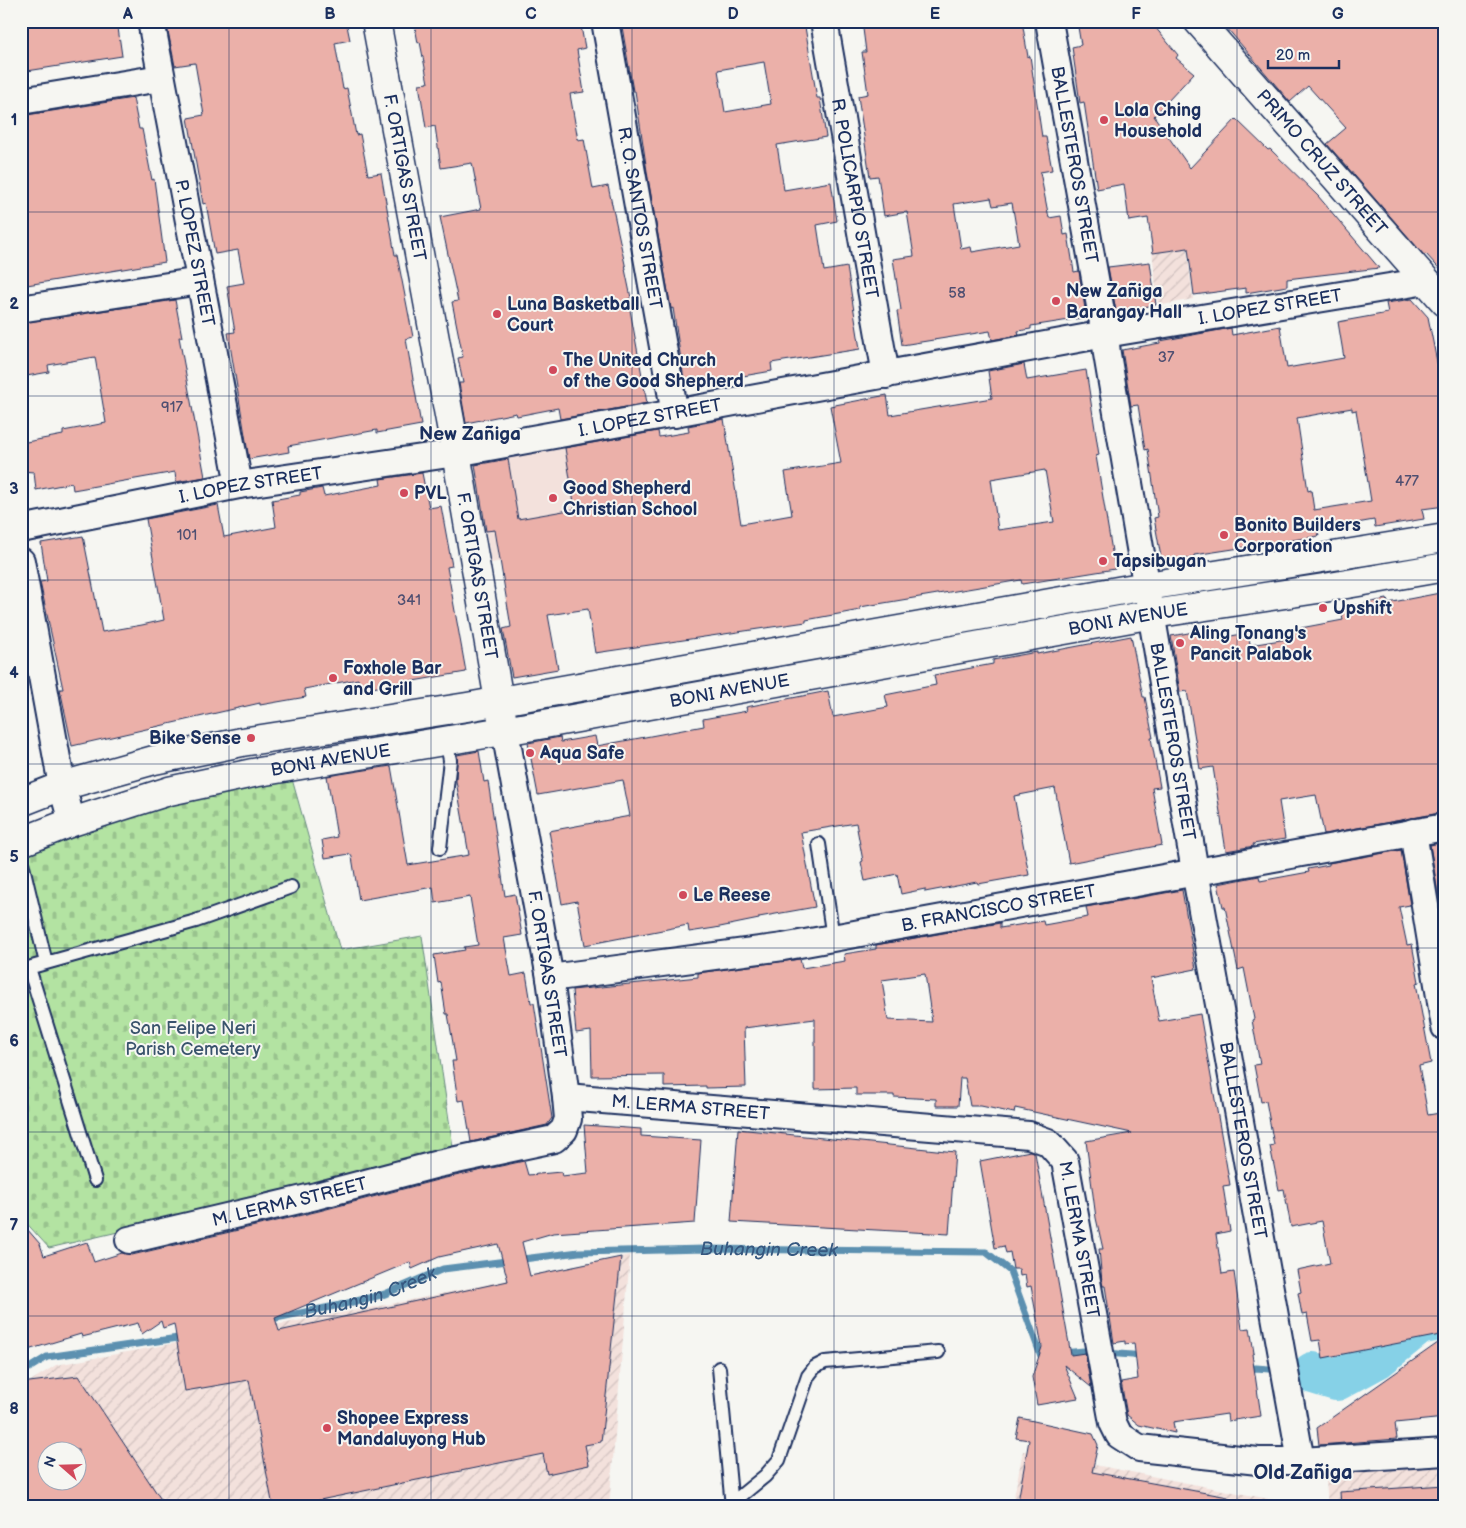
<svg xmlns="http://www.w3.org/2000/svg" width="1466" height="1528" viewBox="0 0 1466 1528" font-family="'Balsamiq Sans',sans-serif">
	<defs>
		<pattern id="industrial-furrows" width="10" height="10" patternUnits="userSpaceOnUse" patternTransform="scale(1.25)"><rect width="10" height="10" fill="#f3e1dc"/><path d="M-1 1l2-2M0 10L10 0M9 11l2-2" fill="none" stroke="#d0c1bf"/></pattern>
		<pattern id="cemetery-stones" width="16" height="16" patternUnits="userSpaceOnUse" patternTransform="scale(1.25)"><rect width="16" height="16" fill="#b3e3a2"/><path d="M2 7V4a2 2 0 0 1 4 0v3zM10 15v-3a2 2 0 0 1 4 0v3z" fill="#99c38e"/></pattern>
	</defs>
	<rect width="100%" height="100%" fill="#f6f6f2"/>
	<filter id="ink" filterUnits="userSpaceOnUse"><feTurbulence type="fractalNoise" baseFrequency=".02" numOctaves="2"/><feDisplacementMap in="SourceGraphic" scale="10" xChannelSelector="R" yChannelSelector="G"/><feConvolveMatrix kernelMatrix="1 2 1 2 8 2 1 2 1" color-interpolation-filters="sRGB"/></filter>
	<g filter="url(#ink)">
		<path fill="#f3e1dc" d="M616 431 632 539 491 563 474 457Z"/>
		<path fill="url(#industrial-furrows)" fill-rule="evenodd" d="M1183 215 1193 299 1158 306 1149 222Z
			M630 1255 609 1507H21V1387L56 1365 396 1303ZM48 1450H78V1480H48Z
			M1023 1451 1284 1502 1285 1507H1012Z
			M1445 1462V1507H1328L1325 1468Z"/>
		<path fill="url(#cemetery-stones)" stroke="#678980" d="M292 779 340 950 422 936 454 1154 49 1248 21 1217V855L82 830 184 801Z"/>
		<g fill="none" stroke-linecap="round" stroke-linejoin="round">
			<g stroke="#5b90b0" stroke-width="7">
				<path id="s1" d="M266 1320 340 1305 385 1294 443 1269 579 1252 705 1249 986 1252 1010 1271 1041 1356 1048 1355"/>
				<path d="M1063 1353 1084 1351 1095 1352"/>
				<path d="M1106 1353 1145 1356"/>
				<path d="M1246 1370 1256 1368 1280 1370"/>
				<path d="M1291 1371 1313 1373"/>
				<path d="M21 1373 47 1357 185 1337"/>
			</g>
			<path stroke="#86d1e7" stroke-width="42" d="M1313 1373 1336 1380 1377 1358 1419 1324 1445 1319"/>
		</g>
		<path fill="#ebb0a9" stroke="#1b2f5e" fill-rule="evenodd" d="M21 21H117L122 56 21 72Z
			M166 21H346L350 40 335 43 343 89 347 88 356 135 360 134 368 175 381 173 395 255H397L413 337 406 339 421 425 377 433V430L288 446 289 452 249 459 228 333 235 332 227 286 244 283 238 250 215 254 206 203 203 204 188 118 204 115 195 63 175 66Z
			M414 21H475L476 24 496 21H580L585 48 577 50 584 92 570 94 578 140 584 139 593 189 608 186 626 269H625L631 298 628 299 647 403 560 419 558 408 517 416 516 413 466 423 459 383H463L458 358 463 357 452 302 458 301 440 217 481 209 472 163 441 168 435 126 426 128 419 84 428 83 420 42 418 43Z
			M621 21H804L817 98H820L826 137 777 145 784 190 831 182 837 221 817 225 824 271 847 267 860 349 771 363 772 371 685 386 673 308 671 309 648 178 635 91H633ZM764 62 771 104 725 112 718 70Z
			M862 21H1022L1028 57 1030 56 1042 137H1046L1052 170 1040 172 1049 218 1061 216 1064 235 1068 234 1074 272 1079 271 1086 315 1082 316V318L1031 326V329L1018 331 1019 335 992 340 990 331 902 345 897 311 901 310 893 259 914 256 907 212 884 216 878 176 870 177 858 96 868 94 862 52H866ZM991 198 993 206 1012 203 1019 244 972 252 971 247 961 249 954 204Z
			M1077 21H1150L1178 55 1176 58 1194 73 1154 116 1190 168 1236 119 1268 150 1270 149 1318 196 1379 268 1287 279V286L1246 293V288L1194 295 1188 248 1153 253 1148 218 1129 221 1124 184 1097 189 1084 102 1080 103 1072 47 1081 45Z
			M1221 21H1445V275L1426 254 1424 255 1327 144 1346 128 1308 86 1290 102Z
			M133 98 139 129H142L152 180 154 179 165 262 21 286V116Z
			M1150 262 1156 305 1116 311 1108 267Z
			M1412 299 1428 317 1439 372 1445 371V506L1422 509 1424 519 1375 527 1374 520 1317 530 1319 536 1194 555V557L1162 563 1154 518 1158 517 1148 449 1145 450 1138 405 1131 406 1122 350 1160 343V341L1231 328 1232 335 1280 326 1287 368 1344 358 1338 322 1388 313 1386 303ZM1352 408V411L1356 410 1371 501 1314 510 1311 490 1308 491 1297 418Z
			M175 300 182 337H179L205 477 176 482 175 472 73 490 72 483 36 490 34 472 21 471V443L63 435V431L106 423 95 357 48 365 49 372 21 377V323Z
			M1024 364 1027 380 1086 370 1099 455 1096 456 1115 569 1022 584 1021 580 860 607V610L806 620V622L595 653 588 609 548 615 558 669 512 677 503 629 511 627 500 560 495 530 486 531 475 465 508 459 518 519 575 509 565 448 658 431 659 437 689 432 688 426 724 419 741 524 792 515 785 472 841 463 830 406 887 395 890 415 992 398 988 371ZM1045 470 1054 522 998 530 991 479Z
			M422 473 429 508 441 506 452 566 447 567 466 672 360 690 358 679 304 689 306 697 260 705V703L72 746 60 689H63L40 582 47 581 41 543 83 536 102 632 142 625 164 620 146 519 218 505 224 537 276 527 272 500 300 495V492L322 488 324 496 381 485 380 479Z
			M1445 592V812L1324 834 1316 795 1279 801 1285 839 1253 844 1254 846 1226 851 1213 767 1200 769 1187 691 1180 692 1171 636 1206 630 1208 640 1248 633 1250 645 1287 639 1285 631 1343 620 1341 608 1387 599 1388 603Z
			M1131 636 1143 697H1145L1153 738H1151L1160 787 1152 788 1162 845 1069 863 1055 788 1014 796 1029 875 978 884 977 882 925 892V889L901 894 897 874 865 881 861 862 863 861 856 823 801 832 815 907 759 917V919L715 928 689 932 688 925 585 945 577 901 562 904 549 831 630 816 623 780 538 795 528 743 560 737 561 742 595 736 597 746 704 726 703 719 747 711 746 707 828 691 833 717 888 707 885 695 936 685 934 675 993 664V660L1037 652V654Z
			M479 751 484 782 488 781 505 896 515 894 522 935 504 938 511 976 526 973 531 1003H534L552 1118 547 1125 471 1142 464 1100 458 1101 452 1061H456L448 1014H446L441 982 438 983 434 955 465 950 464 947 478 945 470 897 435 903 433 887 359 900 352 857 350 854 325 858 322 840 337 837 327 776 391 766 408 865 469 855 456 781 457 755Z
			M1445 842V898L1439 899 1430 845Z
			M1401 850 1410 905 1399 907 1407 945 1412 944 1419 982 1416 983 1431 1063 1419 1066 1428 1115 1440 1113 1445 1139V1334L1323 1358 1320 1340 1312 1341 1307 1314 1302 1315 1298 1293 1301 1292 1297 1270 1330 1263 1322 1221 1291 1227 1284 1189 1279 1190 1270 1146 1274 1145 1266 1101 1261 1102 1254 1065 1260 1064 1252 1020 1254 1019 1244 968 1238 970 1225 907H1223L1218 884 1259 876 1260 881 1309 872 1308 869 1329 865V863Z
			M1182 890 1196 969 1151 978 1159 1021 1200 1014 1230 1185 1223 1186 1230 1231 1216 1234 1222 1274 1234 1272 1242 1329 1250 1328 1254 1353 1252 1354 1261 1416 1228 1421 1227 1414 1173 1422 1175 1433 1139 1425 1127 1415 1121 1382 1138 1379 1134 1343 1125 1344V1341L1114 1343 1105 1286H1103L1102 1282 1099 1249H1103L1096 1218 1086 1141 1132 1133 1015 1108 1014 1113 981 1106H970L965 1078H960L958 1106H936V1099L894 1097V1095H856V1088L815 1089V1019L744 1028 746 1087 706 1088V1086L664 1087V1075L592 1076 591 1031 576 1033 572 990 698 977V973L800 959 802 968 845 961 844 954 876 949V945L1000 923V928L1043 921 1044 925 1088 917 1086 907ZM925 974 932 1022 888 1020 882 980Z
			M584 1125 641 1129V1136L701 1140 695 1223 553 1233 522 1242 530 1276 621 1257 601 1442 585 1445 589 1465 547 1474 543 1454 286 1507H273L249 1380 185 1391 174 1324 163 1328 161 1321 142 1334 138 1323 82 1337 81 1334 21 1352V1222L40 1244 44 1256 87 1242 94 1262 122 1253 132 1255 319 1211 441 1179 524 1161 528 1175 561 1172 562 1176 588 1173ZM498 1244 508 1281 279 1331 275 1318 410 1262 412 1269 439 1257Z
			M738 1129 955 1152 949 1234 731 1222Z
			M1030 1151 1035 1153 1071 1355 1085 1353 1091 1387 1064 1365 1078 1398 1037 1405 1032 1377 1042 1347 1031 1286 1027 1287 1025 1275 1020 1276 1019 1269H1013L1010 1252 1006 1253 1004 1246 995 1248 980 1161Z
			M1445 1338V1418L1395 1423 1397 1439 1319 1445 1317 1428Z
			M79 1376 166 1507H21V1383ZM48 1450H78V1480H48Z
			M1020 1418 1093 1434 1098 1445 1092 1472 1228 1497 1227 1507H1017L1029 1440 1016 1438Z
			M1445 1485V1507H1341L1340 1492Z"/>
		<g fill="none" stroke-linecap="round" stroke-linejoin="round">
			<defs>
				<path id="lane" d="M819 844 833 938
					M440 848 450 760 446 740
					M21 858 46 963
					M29 968 95 1180
					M21 970 196 921 291 887
					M719 1368 732 1507
					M732 1503 765 1476 779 1460 808 1376 815 1367 825 1362 938 1352"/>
				<g id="street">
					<path id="s2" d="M151 21 239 485"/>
					<path id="s3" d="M605 21 675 414"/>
					<path id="s4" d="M824 21 886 375"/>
					<path id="s5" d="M1049 21 1105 334 1107 354 1195 871 1301 1461"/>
					<path d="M21 101 161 78"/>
					<path d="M21 307 26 308 200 281"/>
					<path id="s6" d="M21 529 239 485 456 453 1105 334 1426 281"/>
					<path d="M21 561 62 786 72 822"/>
					<path d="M1413 832 1445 1027"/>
					<path id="s7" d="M550 978 783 947 1445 827"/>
					<path id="s8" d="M566 1097 1029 1135 1048 1142 1065 1161 1113 1423 1119 1435 1139 1448 1258 1461H1301L1445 1452"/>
					<path id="s9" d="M129 1240 316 1196 438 1164 554 1139 564 1130 568 1119 566 1097 550 978 505 731"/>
				</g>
				<g id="secondary">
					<path id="s10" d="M376 21 456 453 502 718"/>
					<path id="s11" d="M1198 21 1445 302"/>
					<path d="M21 802 62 786 154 760 242 742 467 707 1129 589 1445 538"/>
					<path id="s12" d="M21 842 72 822 169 791 253 773 539 725 1153 614 1324 588 1445 567"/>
				</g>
			</defs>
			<use href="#lane" stroke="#1b2f5e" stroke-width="16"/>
			<use href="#street" stroke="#1b2f5e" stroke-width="30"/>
			<use href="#secondary" stroke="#1b2f5e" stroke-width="31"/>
			<use href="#lane" stroke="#f6f6f2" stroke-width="12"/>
			<use href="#street" stroke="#f6f6f2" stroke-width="26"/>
			<use href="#secondary" stroke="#f6f6f2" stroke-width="28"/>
		</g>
	</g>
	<path fill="none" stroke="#1b2f5e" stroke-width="1" stroke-opacity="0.55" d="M229 21V1507M431 21V1507M632 21V1507M834 21V1507M1035 21V1507M1237 21V1507M21 212H1445M21 396H1445M21 580H1445M21 764H1445M21 948H1445M21 1132H1445M21 1316H1445"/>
	<g fill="#d1495b" stroke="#f6f6f2" stroke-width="2">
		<circle cx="1104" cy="120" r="5"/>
		<circle cx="1056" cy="301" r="5"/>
		<circle cx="497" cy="314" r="5"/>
		<circle cx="553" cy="370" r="5"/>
		<circle cx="404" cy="493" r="5"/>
		<circle cx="553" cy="498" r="5"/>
		<circle cx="1224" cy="535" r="5"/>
		<circle cx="1103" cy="561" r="5"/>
		<circle cx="1323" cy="608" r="5"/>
		<circle cx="1180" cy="643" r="5"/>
		<circle cx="333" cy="678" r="5"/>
		<circle cx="251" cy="738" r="5"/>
		<circle cx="530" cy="753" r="5"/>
		<circle cx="683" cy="895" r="5"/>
		<circle cx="327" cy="1428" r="5"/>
	</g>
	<g text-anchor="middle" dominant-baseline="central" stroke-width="4" stroke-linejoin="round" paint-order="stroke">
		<g font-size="15" fill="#4f4f71">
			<text x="957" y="293">58</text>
			<text x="1166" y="357">37</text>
			<text x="172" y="407">917</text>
			<text x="1407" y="481">477</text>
			<text x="187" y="535">101</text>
			<text x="409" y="600">341</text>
		</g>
		<g font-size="18" font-weight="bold" fill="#1b2f5e" stroke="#f6f6f2" text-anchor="start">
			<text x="1114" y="110">Lola Ching<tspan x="1114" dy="21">Household</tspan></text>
			<text x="1066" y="291">New Zañiga<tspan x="1066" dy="21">Barangay Hall</tspan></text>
			<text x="507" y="304">Luna Basketball<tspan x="507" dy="21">Court</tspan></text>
			<text x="563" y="360">The United Church<tspan x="563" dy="21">of the Good Shepherd</tspan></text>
			<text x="563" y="488">Good Shepherd<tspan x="563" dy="21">Christian School</tspan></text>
			<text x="414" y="493">PVL</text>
			<text x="1234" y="525">Bonito Builders<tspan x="1234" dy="21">Corporation</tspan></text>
			<text x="1113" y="561">Tapsibugan</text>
			<text x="1333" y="608">Upshift</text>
			<text x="1190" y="633">Aling Tonang's<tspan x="1190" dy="21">Pancit Palabok</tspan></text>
			<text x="343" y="668">Foxhole Bar<tspan x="343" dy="21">and Grill</tspan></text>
			<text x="241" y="738" text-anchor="end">Bike Sense</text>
			<text x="540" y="753">Aqua Safe</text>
			<text x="693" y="895">Le Reese</text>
			<text x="337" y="1418">Shopee Express<tspan x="337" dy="21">Mandaluyong Hub</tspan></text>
		</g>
		<g font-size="18" fill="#1b2f5e" stroke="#f6f6f2">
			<text stroke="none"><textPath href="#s11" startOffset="188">PRIMO CRUZ STREET</textPath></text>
			<text stroke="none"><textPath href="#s5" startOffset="146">BALLESTEROS STREET</textPath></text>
			<text stroke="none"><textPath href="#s10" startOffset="159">F. ORTIGAS STREET</textPath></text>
			<text stroke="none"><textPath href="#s4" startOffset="180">R. POLICARPIO STREET</textPath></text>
			<text stroke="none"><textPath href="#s3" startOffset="200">R. O. SANTOS STREET</textPath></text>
			<text stroke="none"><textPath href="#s2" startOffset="236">P. LOPEZ STREET</textPath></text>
			<text stroke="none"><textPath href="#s6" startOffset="1269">I. LOPEZ STREET</textPath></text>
			<text stroke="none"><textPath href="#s6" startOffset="639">I. LOPEZ STREET</textPath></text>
			<text stroke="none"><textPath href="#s6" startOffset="234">I. LOPEZ STREET</textPath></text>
			<text stroke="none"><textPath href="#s10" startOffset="564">F. ORTIGAS STREET</textPath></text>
			<text stroke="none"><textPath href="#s12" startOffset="1131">BONI AVENUE</textPath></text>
			<text stroke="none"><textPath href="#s12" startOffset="726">BONI AVENUE</textPath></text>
			<text stroke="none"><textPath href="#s5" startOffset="731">BALLESTEROS STREET</textPath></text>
			<text stroke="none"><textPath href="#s12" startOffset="321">BONI AVENUE</textPath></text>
			<text stroke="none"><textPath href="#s7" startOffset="454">B. FRANCISCO STREET</textPath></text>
			<text transform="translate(547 974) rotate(81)">F. ORTIGAS STREET</text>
			<text stroke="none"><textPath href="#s8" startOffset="125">M. LERMA STREET</textPath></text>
			<text stroke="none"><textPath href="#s5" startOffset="1136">BALLESTEROS STREET</textPath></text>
			<text stroke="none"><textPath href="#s9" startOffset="165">M. LERMA STREET</textPath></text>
			<text stroke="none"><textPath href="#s8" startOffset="590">M. LERMA STREET</textPath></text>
		</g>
		<g font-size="18" fill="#39536c" stroke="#f6f6f2">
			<text x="193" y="1028">San Felipe Neri<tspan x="193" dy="21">Parish Cemetery</tspan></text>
		</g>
		<g font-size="19" font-weight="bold" fill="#1b2f5e" stroke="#f6f6f2">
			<text x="470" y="434">New Zañiga</text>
		</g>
		<g font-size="19" font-style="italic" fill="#365880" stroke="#f6f6f2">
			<text stroke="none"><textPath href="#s1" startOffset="512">Buhangin Creek</textPath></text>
			<text stroke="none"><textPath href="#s1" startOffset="108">Buhangin Creek</textPath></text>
		</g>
		<g font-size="20" font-weight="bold" fill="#1b2f5e" stroke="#f6f6f2">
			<text x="1303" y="1473">Old Zañiga</text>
		</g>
	</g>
	<rect width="1466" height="1528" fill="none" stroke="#f6f6f2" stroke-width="55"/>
	<g transform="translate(62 1466) rotate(290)"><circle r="24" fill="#f6f6f2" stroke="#9ea6b7"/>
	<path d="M0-4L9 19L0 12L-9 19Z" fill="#d1495b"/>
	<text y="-8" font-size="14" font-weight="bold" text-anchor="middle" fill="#1b2f5e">N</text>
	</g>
	<path d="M1268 60v8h71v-8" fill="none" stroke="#1b2f5e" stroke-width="2.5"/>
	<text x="1276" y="60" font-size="15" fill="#1b2f5e" stroke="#f6f6f2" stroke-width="4" paint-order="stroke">20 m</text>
	<rect x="28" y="28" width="1410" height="1472" fill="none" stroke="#1b2f5e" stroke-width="2"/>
	<g font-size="16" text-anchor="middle" font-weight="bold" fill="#1b2f5e">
		<text x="128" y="19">A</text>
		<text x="330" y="19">B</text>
		<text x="531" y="19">C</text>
		<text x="733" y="19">D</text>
		<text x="935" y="19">E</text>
		<text x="1136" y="19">F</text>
		<text x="1338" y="19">G</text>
		<text x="14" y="125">1</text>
		<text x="14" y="309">2</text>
		<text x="14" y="494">3</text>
		<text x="14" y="678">4</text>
		<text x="14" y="862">5</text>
		<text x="14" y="1046">6</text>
		<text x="14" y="1230">7</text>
		<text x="14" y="1414">8</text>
	</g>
</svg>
